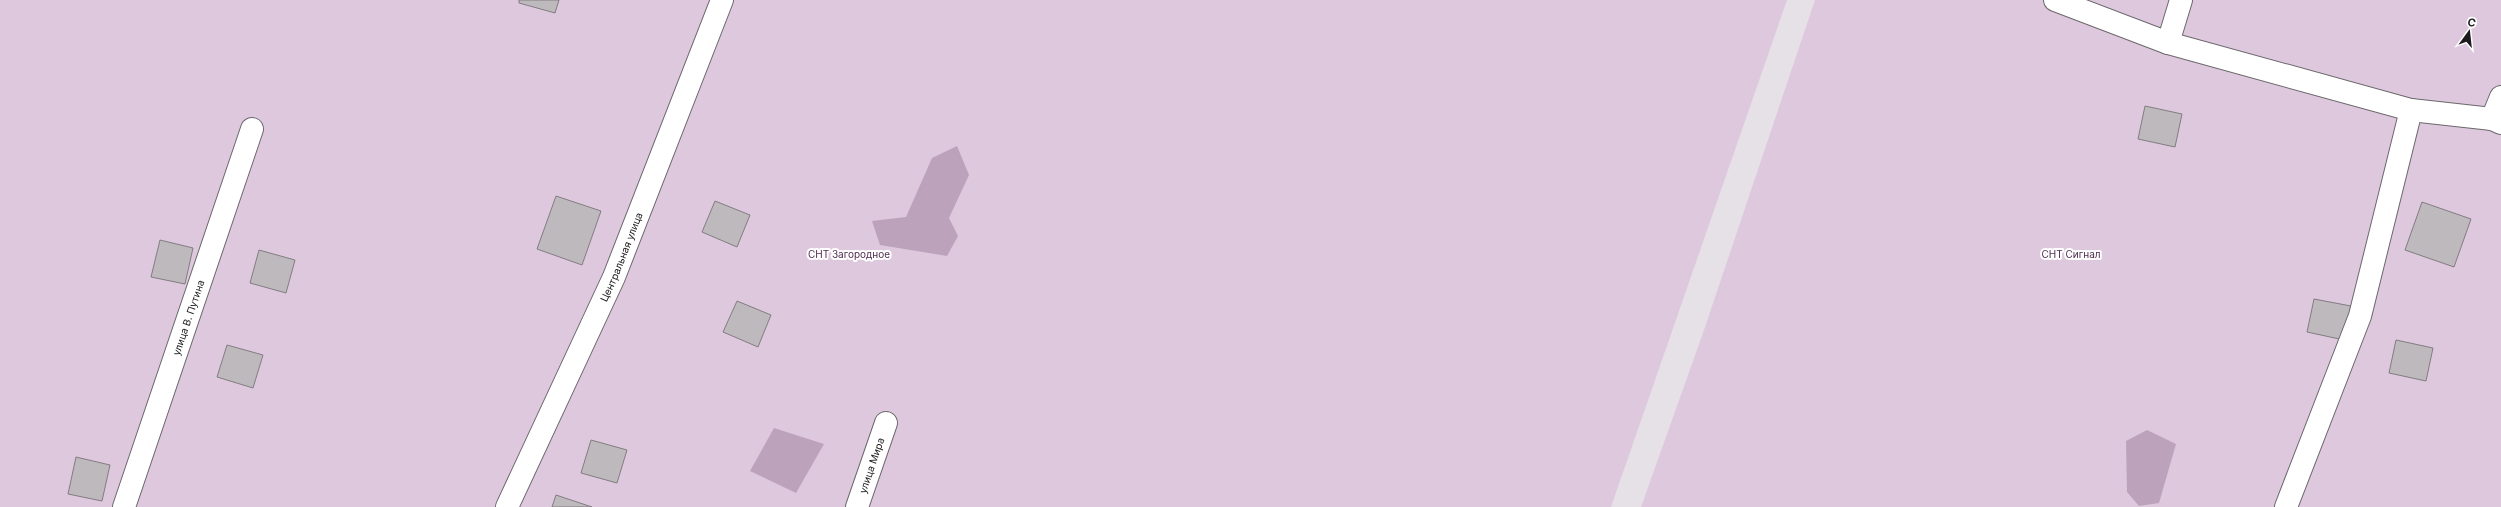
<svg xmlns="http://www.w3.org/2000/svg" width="2501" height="507" viewBox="0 0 2501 507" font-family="Inter,sans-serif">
	<rect width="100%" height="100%" fill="#e6e1e6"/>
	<path fill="#dec8de" d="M0 0H1787L1611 507H0Z
		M1815 0H2501V507H1641L1703 333Z"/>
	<path fill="#bca3bb" d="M957 146 969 175 949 218 958 236 947 256 880 245 872 221 906 217 932 158Z
		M774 428 824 444 796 493 750 471Z
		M2147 430 2176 444 2159 503 2139 506 2127 492 2126 441Z"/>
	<path fill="#beb9bd" stroke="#827d81" d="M519 0H559L555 13 519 3Z
		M2145 106 2182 114 2175 147 2138 139Z
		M556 196 601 211 582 265 537 249Z
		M715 201 750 215 737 247 702 232Z
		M2422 202 2471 219 2454 267 2405 250Z
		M160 240 193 248 185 284 151 277Z
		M259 250 295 260 286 293 250 283Z
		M2314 299 2351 306 2344 340 2307 332Z
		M737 301 771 315 758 347 723 332Z
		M2396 340 2433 348 2426 381 2389 373Z
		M227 345 263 355 253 388 217 377Z
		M591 440 627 450 617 483 581 473Z
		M76 457 110 465 102 501 68 494Z
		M556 495 592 507H552Z"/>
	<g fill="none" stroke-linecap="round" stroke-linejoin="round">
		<defs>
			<g id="minor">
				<path d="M2055 0 2168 43 2411 110 2492 119 2501 123"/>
				<path d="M2168 43 2181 0"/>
				<path d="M2492 119 2501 97"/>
				<path id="s1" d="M124 507 252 129"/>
				<path id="s2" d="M507 507 614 277 722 0"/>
				<path id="s3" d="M857 507 886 423"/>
				<path d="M2286 507 2360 316 2411 110"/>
			</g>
		</defs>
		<use href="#minor" stroke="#6c686c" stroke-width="24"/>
		<use href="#minor" stroke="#fff" stroke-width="22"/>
	</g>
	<g text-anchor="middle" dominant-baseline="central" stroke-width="4" stroke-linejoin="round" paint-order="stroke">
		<g font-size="10" fill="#4e2b4e" stroke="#fff">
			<text x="849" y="254">СНТ Загородное</text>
			<text x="2071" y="254">СНТ Сигнал</text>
		</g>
		<g font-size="10" fill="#1b191b" stroke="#fff">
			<text stroke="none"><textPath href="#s2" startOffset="275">Центральная улица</textPath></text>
			<text stroke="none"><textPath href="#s1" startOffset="200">улица В. Путина</textPath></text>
			<text stroke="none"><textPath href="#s3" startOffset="44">улица Мира</textPath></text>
		</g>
	</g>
	<g transform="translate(2469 32) rotate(15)" stroke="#ffffff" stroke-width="3" paint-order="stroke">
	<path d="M0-3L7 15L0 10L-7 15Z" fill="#1b191b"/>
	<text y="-6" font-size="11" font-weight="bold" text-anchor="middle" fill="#1b191b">С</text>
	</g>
</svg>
